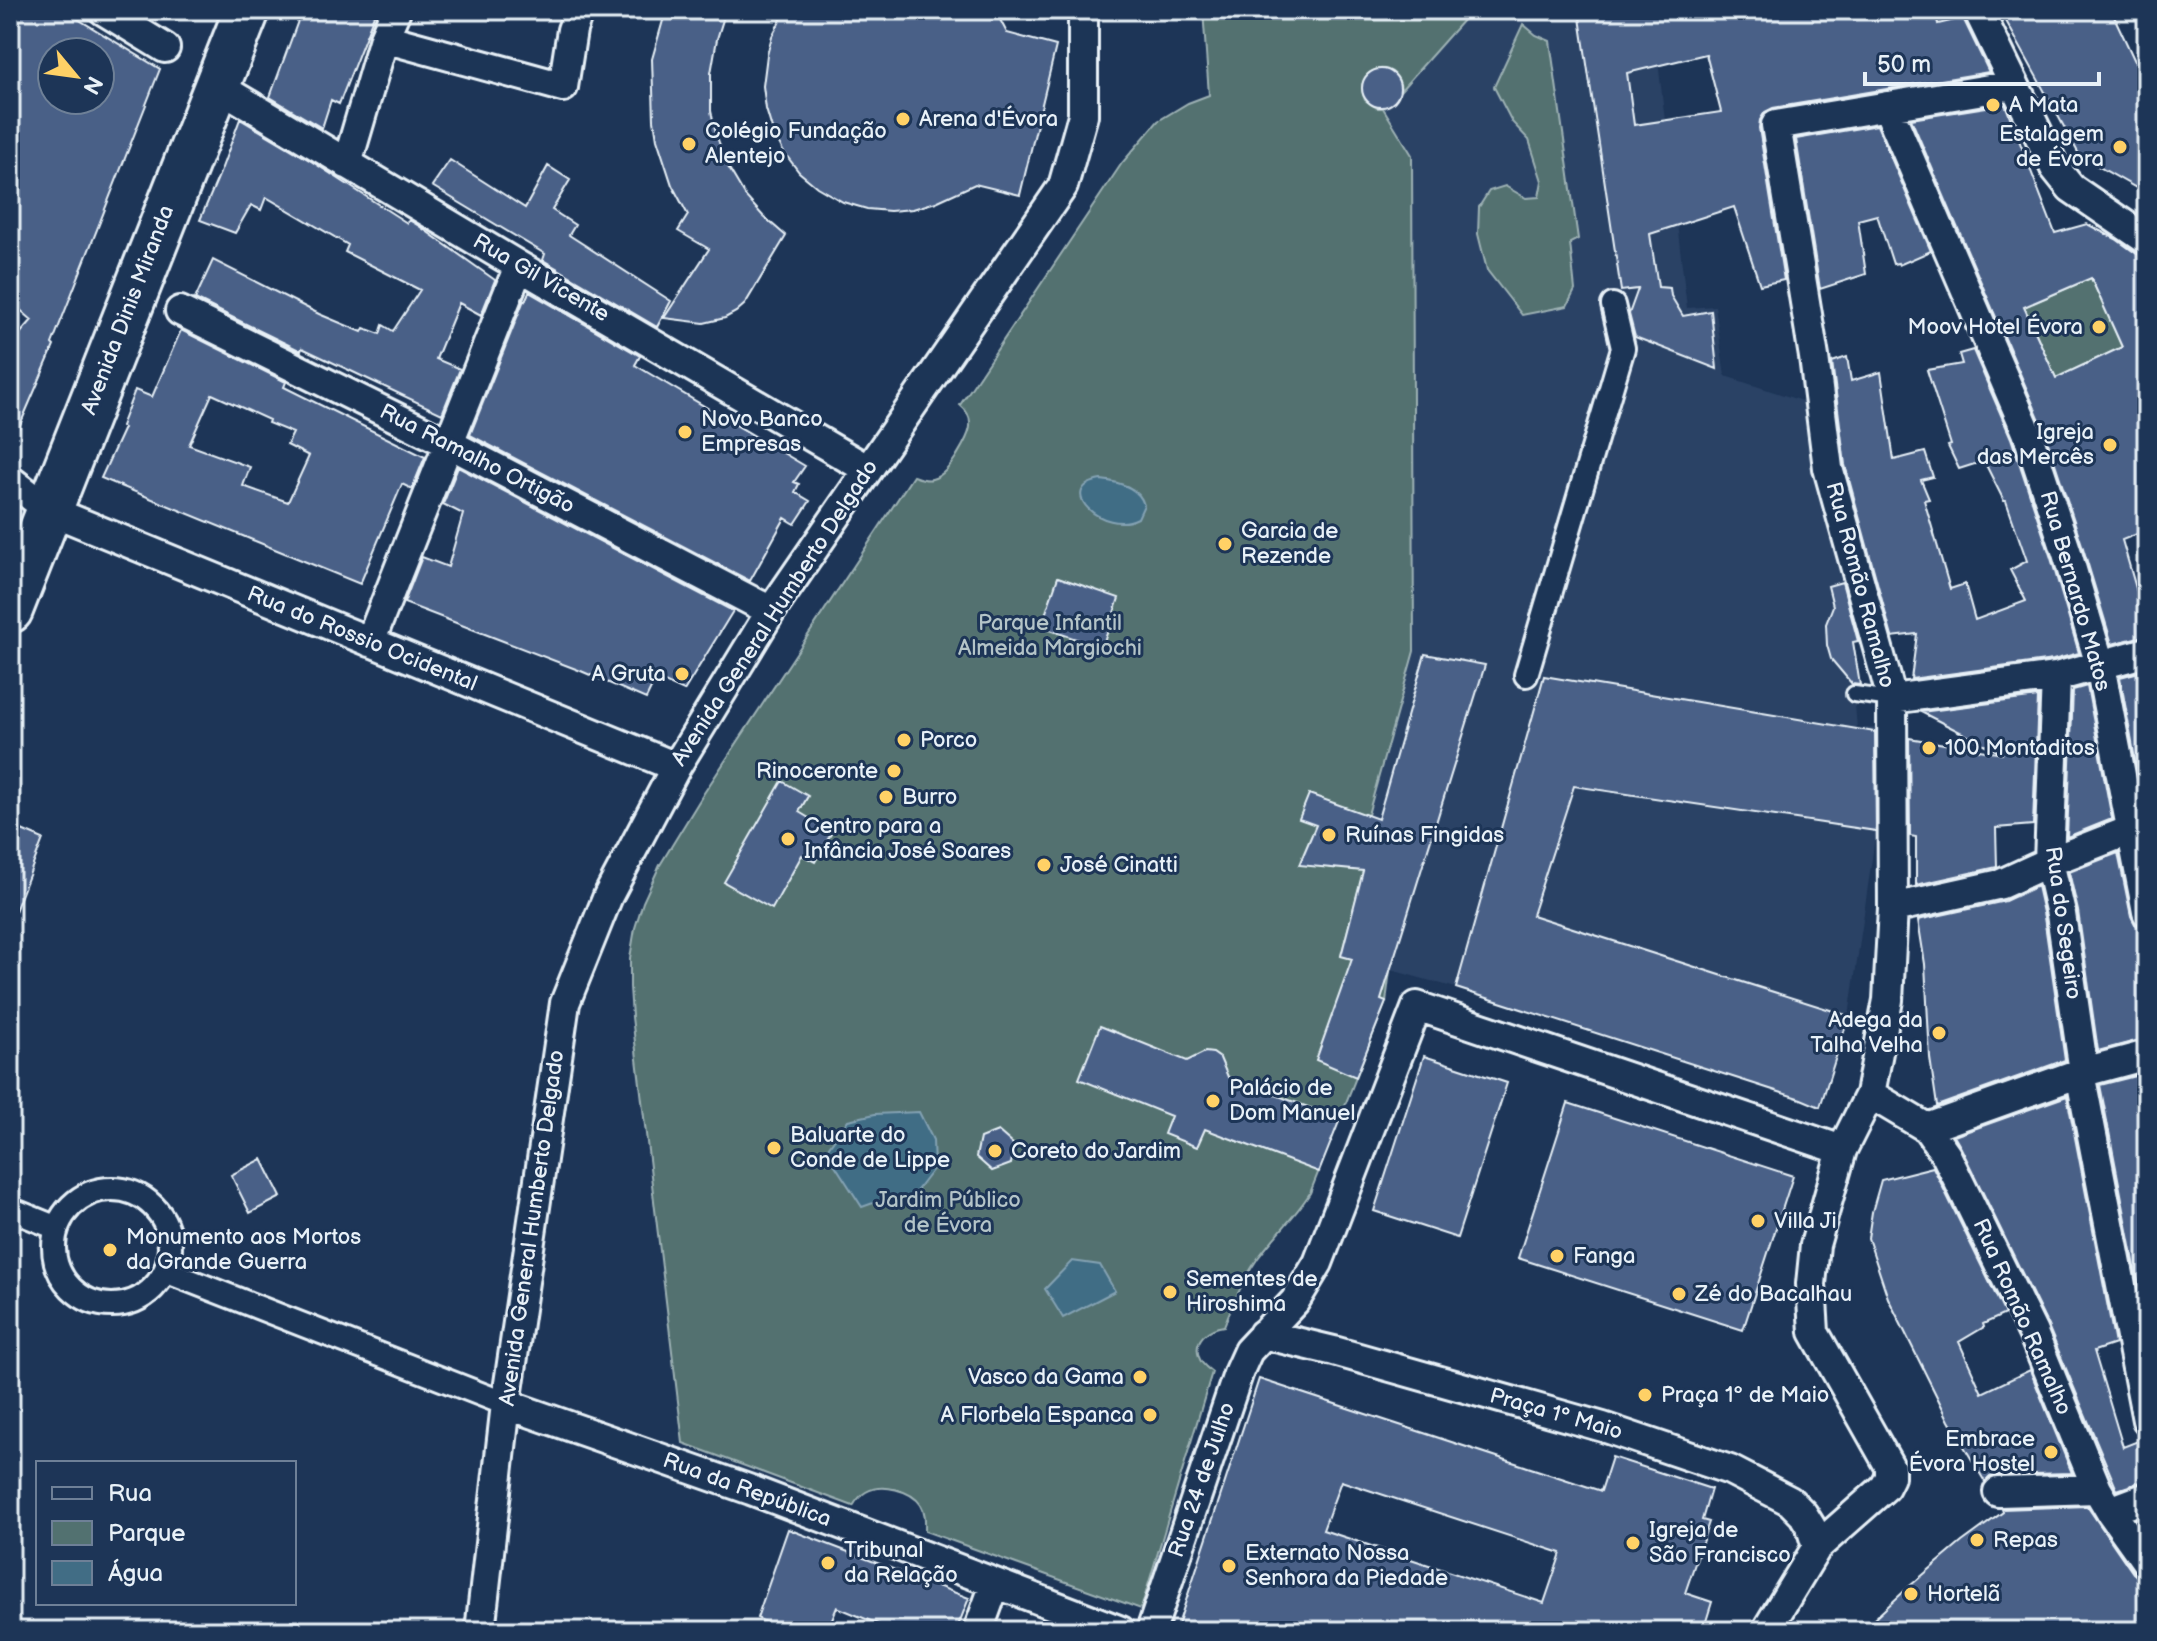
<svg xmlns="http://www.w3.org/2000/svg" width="2157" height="1641" viewBox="0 0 2157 1641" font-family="'Balsamiq Sans',sans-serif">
	<rect width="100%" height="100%" fill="#1d3557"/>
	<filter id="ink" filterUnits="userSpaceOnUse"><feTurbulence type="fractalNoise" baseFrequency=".0125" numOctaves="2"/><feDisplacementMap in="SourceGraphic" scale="16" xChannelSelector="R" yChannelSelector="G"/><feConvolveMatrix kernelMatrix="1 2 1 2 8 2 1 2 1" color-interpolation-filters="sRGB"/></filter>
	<g filter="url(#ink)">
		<path fill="#2a4265" d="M1472 10H1652L1687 308 1715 306 1725 376 1811 404 1860 682 1854 694 1857 728H1879L1876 831 1849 1016 1820 1107 1801 1099 1456 988 1341 956 1371 840 1362 837 1414 651 1412 155 1384 108H1377L1365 100 1362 87 1366 76 1376 69H1382L1393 72 1398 77 1402 89Z"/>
		<path fill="#527170" stroke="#9db1b4" stroke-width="2" d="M1203 10H1472L1401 90C1398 54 1350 68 1365 100L1377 108H1383L1412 155 1414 651 1362 836 1372 840 1341 955 1390 970 1386 1002 1310 1193C1295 1217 1275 1235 1258 1258 1244 1278 1233 1303 1224 1326 1208 1328 1193 1340 1199 1357 1201 1364 1207 1368 1212 1372L1141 1609 925 1531C925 1522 926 1513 921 1505 911 1490 882 1483 866 1492 861 1495 856 1501 853 1506L683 1443 632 1017 630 987V958L635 928 643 902 660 865 704 793 913 476C919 478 926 481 932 479 943 476 950 466 956 457 966 440 980 421 960 405L1122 163 1158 121 1188 103 1209 95Z
			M1523 24 1536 35 1550 41 1578 239 1570 243 1575 290 1567 306 1522 315 1487 270 1478 234 1479 207 1489 191 1505 186 1526 198 1539 197 1542 181 1529 140 1512 122 1494 87Z
			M2091 278 2122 347 2056 378 2024 307Z"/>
		<path fill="#416d85" stroke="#84a2b3" stroke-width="2" d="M1101 480C1119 482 1139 487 1144 505L1138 518C1103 536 1053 488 1101 480Z
			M919 1112 933 1140 934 1168 911 1198 890 1197 862 1207 826 1151 848 1120 875 1114Z
			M1072 1261 1100 1265 1115 1291 1063 1318 1045 1289Z"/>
		<path fill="#4a6087" stroke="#e8f1f8" stroke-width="2" fill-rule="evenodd" d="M19 10H63L160 69 52 344 54 346 10 448V345L32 320 10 301V36ZM52 52H100V100H52Z
			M302 10H376L339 104 331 100 322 128 270 97Z
			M666 10H726L717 39 711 73V111L716 134 727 165 746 197 763 216 786 236 745 304 736 312 725 318 704 323 664 318 709 249 678 231 688 215 672 185 657 139 654 120 652 59Z
			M786 10H995L1007 33 1056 46 1020 195 975 184 936 202 913 209 890 211 867 209 843 202 817 187 799 172 783 151 772 129 766 109 763 86 767 55 772 36Z
			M1601 10H1935L1938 24 1963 18 1989 72 1773 108 1765 112 1760 120 1759 128 1784 280 1760 285 1734 207 1650 234 1658 287 1670 288 1671 296 1683 316 1711 311 1717 369 1635 337 1629 314 1638 289 1621 291 1579 11ZM1706 54 1721 112 1634 125 1627 73Z
			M2000 10H2111L2147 87V194L2080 156Z
			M1362 88a19 19 0 1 1 38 0a19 19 0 1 1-38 0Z
			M2005 104 2055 233 2087 224 2116 239 2137 254 2147 257V530L2122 540 2147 626V635L2112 644 2083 548 2043 427 1911 119ZM2091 278 2122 347 2056 378 2024 307Z
			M240 119 311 161 407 223 409 220 419 226 495 280 481 315 459 303 436 359 460 369 442 414 302 348 301 351 195 299 213 260 319 314 362 332 364 328 380 334 383 325 393 331 420 290 345 252 348 245 266 197 261 210 251 205 235 233 200 220 220 173Z
			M1877 125 1931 251 1899 265 1898 263 1893 264 1877 215 1858 220 1866 274 1820 289 1796 139Z
			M450 160 525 208 548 166 570 180 552 210 575 225 569 235 671 301 657 327 543 260 545 254 432 186Z
			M529 292 640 356 635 365 805 466 794 482 799 484 795 492 810 501 795 524 785 518 750 581 470 435 524 300 525 301Z
			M181 330 286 382 284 387 425 457 412 489 402 484 360 584 101 478 124 428 121 426 135 390 152 397ZM212 394 269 420 268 423 293 433 287 445 309 456 288 502 243 486 250 467 189 445Z
			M1973 350 2011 438 2051 558 2079 653 2053 660 1911 679 1917 634 1892 637 1845 465 1832 362 1847 357 1851 381 1881 372 1894 460 1925 452 1933 477 1921 480 1929 499 1924 500 1950 589 1965 584 1975 620 2026 601 2010 570 2027 561 2006 501H2004L1984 461 1959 469 1948 446 1951 445 1927 370 1962 364 1959 354Z
			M458 467 733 611 684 691 656 678 646 699 581 671 404 603 422 557 448 567 463 514 443 504Z
			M1058 577 1119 598 1102 648 1041 627Z
			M1842 582 1858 641 1853 642 1860 685 1852 684 1831 659 1827 645 1826 624 1833 606 1828 586Z
			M1425 654 1485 665 1381 1000 1386 1002 1356 1077 1316 1060 1352 959 1341 956 1363 871 1299 865 1316 825 1299 819 1309 794 1378 819Z
			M2147 670V807L2144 808 2120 677Z
			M1544 676 1875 732 1876 831 1574 786 1532 915 1849 1016 1820 1107 1801 1099 1456 988Z
			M2087 686 2112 819 2067 837 2073 690Z
			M2038 697 2033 825 1996 828 1997 867 1916 885V837L1910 836 1909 738 2003 754 1921 712Z
			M782 781 808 796 799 812 832 832 815 862 802 855 772 909 724 882Z
			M10 825 43 839 12 919H10Z
			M2118 853 2131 916 2135 924 2141 928 2147 929V1038L2098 1051 2078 911 2069 872Z
			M2037 886 2044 917 2065 1060 1937 1106 1930 1058 1925 964 1918 920 2005 901Z
			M1100 1026 1187 1061 1205 1052 1213 1053 1220 1058 1228 1077 1340 1119 1319 1172 1205 1129 1197 1147 1164 1134 1171 1116 1079 1079Z
			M1424 1056 1507 1083 1457 1238 1374 1211Z
			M2147 1073V1108L2142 1110 2147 1132V1329L2100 1085Z
			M2067 1096 2115 1344 2094 1351 2123 1447 2138 1441 2147 1474V1480L2117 1490 2048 1326 1961 1148 1954 1136Z
			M1568 1103 1793 1176 1743 1330 1518 1258Z
			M998 1131 1014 1145 1011 1164 992 1171 976 1157 980 1138Z
			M262 1159 281 1197 250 1213 231 1175Z
			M1933 1167 2005 1314 1983 1324 1984 1327 1959 1342 1982 1393 2030 1370 2072 1473 1997 1475 1990 1477 1985 1482 1949 1421 1888 1298 1868 1238 1872 1212 1881 1180Z
			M1259 1379 1601 1491 1612 1457 1711 1489 1702 1520 1709 1522 1685 1593 1712 1602 1703 1631H1176ZM1341 1481 1561 1553 1544 1603 1323 1530Z
			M2087 1506 2133 1573 2139 1578 2147 1580V1631H1861L1911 1585 1962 1542 2003 1512 2002 1509Z
			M788 1529 969 1598 956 1631H895L837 1607 827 1631H782L757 1618Z"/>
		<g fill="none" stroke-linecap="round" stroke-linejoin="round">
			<defs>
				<path id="service" d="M1854 694 1892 699"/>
				<path id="pedestrian" d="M1526 675 1623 348 1613 305
					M54 1247a58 58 0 1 1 116 0a58 58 0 1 1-116 0Z
					M10 1209 57 1228
					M165 1271 506 1404"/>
				<path id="minor" d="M103 10 165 48
					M1978 10 2055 168 2071 188 2147 240
					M384 38 563 87 572 30 579 10
					M216 85 519 266 867 469
					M1887 106 2027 432 2067 553 2100 665 2147 912
					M347 164 384 38 396 10
					M180 311 448 443 771 611
					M10 480 49 510 676 767
					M370 642 519 266
					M2056 677 2049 862 2061 914 2084 1072
					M1892 699 2056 677 2147 652
					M1893 908 2001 884 2049 862 2146 824
					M2080 1073 2147 1420
					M1870 1094 1927 1128 1946 1155 2033 1333 2097 1489 2110 1511 2147 1563
					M1927 1128 2080 1073 2147 1055
					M1263 1334 1334 1351 1603 1427 1730 1470 1790 1501 1803 1514 1811 1527 1817 1547
					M506 1404 751 1490 1121 1631
					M1998 1492 2097 1489
					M2110 1511 2147 1497
					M480 1631 506 1404 565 1003 608 896 676 767 771 611 1063 186 1083 115V10
					M978 1631 995 1584
					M1151 1631 1239 1371 1248 1351 1295 1301 1318 1263 1417 1006 1842 1150
					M1766 1631 1817 1547 1885 1487 1890 1477V1467L1814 1332 1811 1284 1815 1245 1842 1150 1870 1094 1888 1000 1893 908 1892 699 1828 468 1814 357 1776 125 2013 85"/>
				<path id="primary" d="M10 610 247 10"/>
			</defs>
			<use href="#service" stroke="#e8f1f8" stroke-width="20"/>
			<use href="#pedestrian" stroke="#e8f1f8" stroke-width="28"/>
			<use href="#minor" stroke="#e8f1f8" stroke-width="34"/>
			<use href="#primary" stroke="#e8f1f8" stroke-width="50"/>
			<use href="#service" stroke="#1d3557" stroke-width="14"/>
			<use href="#pedestrian" stroke="#1d3557" stroke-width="22"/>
			<use href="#minor" stroke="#1d3557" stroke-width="28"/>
			<use href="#primary" stroke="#1d3557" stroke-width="44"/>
		</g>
	</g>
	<g fill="#ffd166" stroke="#1d3557" stroke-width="3">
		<circle cx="1993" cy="105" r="8"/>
		<circle cx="903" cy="119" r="8"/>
		<circle cx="689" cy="144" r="8"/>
		<circle cx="2120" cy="147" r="8"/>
		<circle cx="2099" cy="327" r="8"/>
		<circle cx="685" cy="432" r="8"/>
		<circle cx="2110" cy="445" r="8"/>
		<circle cx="1225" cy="544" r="8"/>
		<circle cx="682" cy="674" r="8"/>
		<circle cx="904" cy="740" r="8"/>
		<circle cx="1929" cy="748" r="8"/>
		<circle cx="894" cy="771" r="8"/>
		<circle cx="886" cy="797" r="8"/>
		<circle cx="1329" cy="835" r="8"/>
		<circle cx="788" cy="839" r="8"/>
		<circle cx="1044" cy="865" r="8"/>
		<circle cx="1939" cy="1033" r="8"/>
		<circle cx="1213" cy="1101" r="8"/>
		<circle cx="774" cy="1148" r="8"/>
		<circle cx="995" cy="1151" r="8"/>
		<circle cx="1758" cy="1221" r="8"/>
		<circle cx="110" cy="1250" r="8"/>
		<circle cx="1557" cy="1256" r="8"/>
		<circle cx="1170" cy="1292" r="8"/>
		<circle cx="1679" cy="1294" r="8"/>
		<circle cx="1140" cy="1377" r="8"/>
		<circle cx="1645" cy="1395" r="8"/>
		<circle cx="1150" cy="1415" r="8"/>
		<circle cx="2051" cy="1452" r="8"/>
		<circle cx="1977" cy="1540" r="8"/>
		<circle cx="1633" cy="1543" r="8"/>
		<circle cx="828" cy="1563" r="8"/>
		<circle cx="1229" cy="1566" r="8"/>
		<circle cx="1911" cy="1594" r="8"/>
	</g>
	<g text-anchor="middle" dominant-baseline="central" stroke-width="6" stroke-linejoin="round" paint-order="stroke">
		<g font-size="22" fill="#e8f1f8" stroke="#1d3557" text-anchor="start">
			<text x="2009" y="105">A Mata</text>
			<text x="919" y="119">Arena d'Évora</text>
			<text x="705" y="131">Colégio Fundação<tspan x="705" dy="25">Alentejo</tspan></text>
			<text x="2104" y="134" text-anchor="end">Estalagem<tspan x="2104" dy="25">de Évora</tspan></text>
			<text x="2083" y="327" text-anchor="end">Moov Hotel Évora</text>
			<text x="701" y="419">Novo Banco<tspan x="701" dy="25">Empresas</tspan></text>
			<text x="2094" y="432" text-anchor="end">Igreja<tspan x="2094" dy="25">das Mercês</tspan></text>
			<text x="1241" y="531">Garcia de<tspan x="1241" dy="25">Rezende</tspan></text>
			<text x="666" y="674" text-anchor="end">A Gruta</text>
			<text x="920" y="740">Porco</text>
			<text x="1945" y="748">100 Montaditos</text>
			<text x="878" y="771" text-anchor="end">Rinoceronte</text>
			<text x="902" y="797">Burro</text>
			<text x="804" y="826">Centro para a<tspan x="804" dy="25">Infância José Soares</tspan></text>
			<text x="1345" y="835">Ruínas Fingidas</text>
			<text x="1060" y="865">José Cinatti</text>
			<text x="1923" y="1020" text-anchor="end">Adega da<tspan x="1923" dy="25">Talha Velha</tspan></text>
			<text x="1229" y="1088">Palácio de<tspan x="1229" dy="25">Dom Manuel</tspan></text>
			<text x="790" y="1135">Baluarte do<tspan x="790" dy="25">Conde de Lippe</tspan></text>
			<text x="1011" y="1151">Coreto do Jardim</text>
			<text x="1774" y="1221">Villa Ji</text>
			<text x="126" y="1237">Monumento aos Mortos<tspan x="126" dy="25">da Grande Guerra</tspan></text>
			<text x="1573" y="1256">Fanga</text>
			<text x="1186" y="1279">Sementes de<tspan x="1186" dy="25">Hiroshima</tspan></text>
			<text x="1695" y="1294">Zé do Bacalhau</text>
			<text x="1124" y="1377" text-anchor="end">Vasco da Gama</text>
			<text x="1661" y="1395">Praça 1º de Maio</text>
			<text x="1134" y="1415" text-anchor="end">A Florbela Espanca</text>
			<text x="2035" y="1439" text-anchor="end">Embrace<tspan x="2035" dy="25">Évora Hostel</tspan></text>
			<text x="1649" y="1530">Igreja de<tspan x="1649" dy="25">São Francisco</tspan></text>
			<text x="1993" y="1540">Repas</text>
			<text x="844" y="1550">Tribunal<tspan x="844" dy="25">da Relação</tspan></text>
			<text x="1245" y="1553">Externato Nossa<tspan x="1245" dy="25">Senhora da Piedade</tspan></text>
			<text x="1927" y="1594">Hortelã</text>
		</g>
		<g font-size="22" fill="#e8f1f8" stroke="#1d3557">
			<text transform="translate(541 278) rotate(30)">Rua Gil Vicente</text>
			<text transform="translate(128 310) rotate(-69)">Avenida Dinis Miranda</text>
			<text transform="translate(477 459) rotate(27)">Rua Ramalho Ortigão</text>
			<text transform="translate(1860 585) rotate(75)">Rua Romão Ramalho</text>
			<text transform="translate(2075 591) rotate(74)">Rua Bernardo Matos</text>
			<text transform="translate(775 613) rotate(-57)">Avenida General Humberto Delgado</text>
			<text transform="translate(362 639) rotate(22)">Rua do Rossio Ocidental</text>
			<text transform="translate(2063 923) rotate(82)">Rua do Segeiro</text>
			<text transform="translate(532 1228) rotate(-82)">Avenida General Humberto Delgado</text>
			<text transform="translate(2022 1317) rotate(66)">Rua Romão Ramalho</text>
			<text transform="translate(1556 1414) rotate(16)">Praça 1º Maio</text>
			<text transform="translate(1202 1480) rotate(-71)">Rua 24 de Julho</text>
			<text transform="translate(747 1490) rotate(20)">Rua da República</text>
		</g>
		<g font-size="22" fill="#b4c4c8" stroke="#1d3557">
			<text x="1050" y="623">Parque Infantil<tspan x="1050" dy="25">Almeida Margiochi</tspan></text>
			<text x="948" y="1200">Jardim Público<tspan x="948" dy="25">de Évora</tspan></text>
		</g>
	</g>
	<rect width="2157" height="1641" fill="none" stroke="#1d3557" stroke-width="40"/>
	<rect x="20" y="20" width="2117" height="1601" fill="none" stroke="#e8f1f8" stroke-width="3" filter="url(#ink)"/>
	<rect x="36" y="1461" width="260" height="144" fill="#1d3557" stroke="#6e8097" stroke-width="2"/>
	<rect x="52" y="1487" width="40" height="12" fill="#1d3557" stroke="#6e8097" stroke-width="2"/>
	<text x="108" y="1501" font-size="24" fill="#e8f1f8">Rua</text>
	<rect x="52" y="1521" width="40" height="24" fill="#527170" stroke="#6e8097" stroke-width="2"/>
	<text x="108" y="1541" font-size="24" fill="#e8f1f8">Parque</text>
	<rect x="52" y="1561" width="40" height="24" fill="#416d85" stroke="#6e8097" stroke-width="2"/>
	<text x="108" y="1581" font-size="24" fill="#e8f1f8">Água</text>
	<g transform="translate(76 76) rotate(119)"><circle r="38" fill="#1d3557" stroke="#6e8097" stroke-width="2"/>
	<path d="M0-6L14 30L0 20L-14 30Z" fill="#ffd166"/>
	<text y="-12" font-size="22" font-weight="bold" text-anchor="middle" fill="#e8f1f8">N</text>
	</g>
	<path d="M1865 72v12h234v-12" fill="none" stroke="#e8f1f8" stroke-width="4"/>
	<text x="1877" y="72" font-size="24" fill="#e8f1f8" stroke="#1d3557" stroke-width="6" paint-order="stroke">50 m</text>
</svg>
